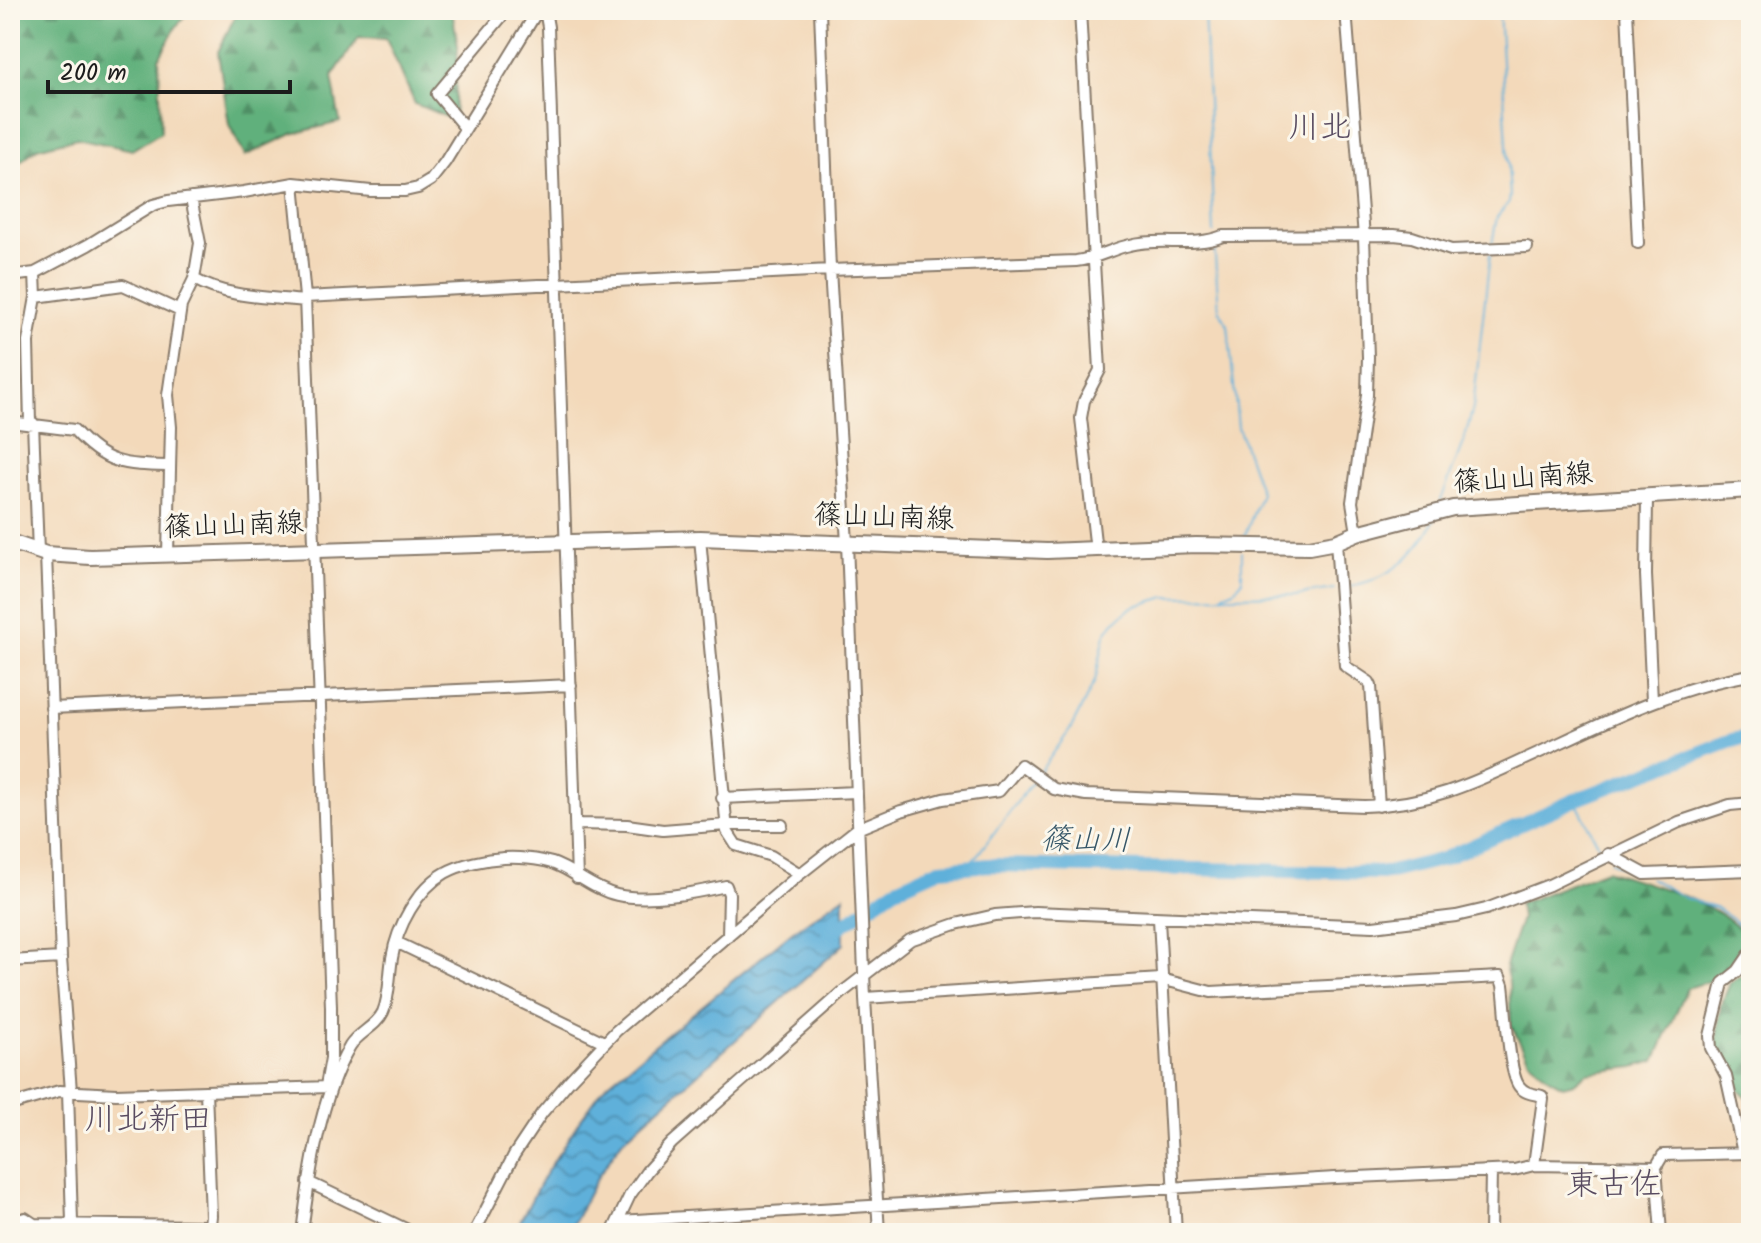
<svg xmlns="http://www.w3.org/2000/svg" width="1761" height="1243" viewBox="0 0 1761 1243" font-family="Kalam,'Klee One',sans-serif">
	<defs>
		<pattern id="forest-firs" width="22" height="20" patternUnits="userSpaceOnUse" patternTransform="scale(2)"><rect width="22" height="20" fill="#61b07c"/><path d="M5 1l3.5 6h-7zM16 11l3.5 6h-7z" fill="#4f8e65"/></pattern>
		<pattern id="water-waves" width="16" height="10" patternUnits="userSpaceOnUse" patternTransform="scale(2)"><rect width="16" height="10" fill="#5fb0da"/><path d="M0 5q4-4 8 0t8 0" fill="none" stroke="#4e8eb0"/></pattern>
	</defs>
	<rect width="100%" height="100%" fill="#fbf7ec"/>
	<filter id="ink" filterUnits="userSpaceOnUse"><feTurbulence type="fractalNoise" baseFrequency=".0125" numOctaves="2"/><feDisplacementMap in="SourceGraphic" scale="16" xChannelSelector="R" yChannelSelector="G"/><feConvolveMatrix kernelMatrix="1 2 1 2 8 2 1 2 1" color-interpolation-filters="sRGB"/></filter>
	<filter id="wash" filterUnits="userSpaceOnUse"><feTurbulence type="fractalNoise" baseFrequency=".006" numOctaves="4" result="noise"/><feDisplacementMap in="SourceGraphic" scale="32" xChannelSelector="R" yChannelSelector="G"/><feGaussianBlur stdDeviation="1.8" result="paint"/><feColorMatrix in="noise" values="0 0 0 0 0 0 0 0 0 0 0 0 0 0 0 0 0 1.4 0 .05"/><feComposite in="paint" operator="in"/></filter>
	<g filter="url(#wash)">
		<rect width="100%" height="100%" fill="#f3d9ba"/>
		<path fill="url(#forest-firs)" stroke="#3e664c" stroke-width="2" d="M10 10H190L176 27 159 58 161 132 132 150 77 138 37 148 10 170Z
			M238 10H452L458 46 454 120 415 104 386 38 359 37 332 77 340 122 292 134 245 156 229 125 218 52Z
			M1606 870C1652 886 1716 899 1748 938L1747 955 1721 978 1687 988 1655 1061 1634 1067 1587 1073 1574 1083 1563 1086 1550 1079 1529 1060 1511 1025 1509 982 1505 966 1521 918 1519 904Z
			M1751 976V1101L1733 1084 1716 1043 1721 1005 1730 983 1738 977Z"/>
		<path fill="url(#water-waves)" stroke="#3e667b" stroke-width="2" d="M844 896V944L622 1141 597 1178 568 1233H514L544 1176 580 1120 605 1086 792 932Z"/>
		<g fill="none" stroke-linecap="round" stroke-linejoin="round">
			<path stroke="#5fb0da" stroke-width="2" d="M1204 10 1214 233
				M1214 243 1219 310 1228 325 1238 427 1261 493 1244 538
				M1492 244 1497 217 1509 202 1510 196 1499 10
				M1441 500 1465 437 1473 408 1490 254
				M1344 587C1385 582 1417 557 1434 520
				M1222 595 1234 590 1242 581V552
				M1039 773 1070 730 1095 681 1105 635 1113 623 1132 607 1166 597 1295 595 1334 589
				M1575 800 1603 854
				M1610 861 1629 871
				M969 866 1033 781
				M1650 878 1685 898 1715 907 1734 920 1751 937"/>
			<path stroke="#5fb0da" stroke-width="14" d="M828 935 895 889 940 869 990 865 1387 873 1443 859 1575 800 1732 740 1751 737"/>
		</g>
	</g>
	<g filter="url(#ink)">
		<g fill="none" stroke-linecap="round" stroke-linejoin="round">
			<defs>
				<path id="minor" d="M545 10 548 27 577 878
					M820 10 830 270 847 543 865 998 879 1233
					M1080 10 1100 370 1084 401 1081 418 1096 551
					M1346 10 1364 237 1368 357 1367 395 1352 502 1357 533
					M1627 10 1638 243
					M465 128 437 94 507 10
					M294 183 305 297 331 1007V1058L326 1086
					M10 276 35 273 88 245 153 205 168 201 244 192 294 183 371 191H405L418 188 431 180 445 162 538 10
					M194 279C227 298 268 297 305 301
					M36 297 123 285 180 311
					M305 297 830 270 1076 261C1096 259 1111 249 1130 245 1161 237 1193 248 1223 236L1394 235 1412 237 1451 250 1527 247
					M10 422 74 430C106 465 124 465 169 466
					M30 423 28 342 36 297 35 273
					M33 423 38 552
					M1647 498 1646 575 1652 701
					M700 538 727 831 736 845 771 856 800 874
					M1336 542 1345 666 1369 682 1371 686 1379 806
					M46 554 61 958 71 1091
					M168 555 171 427 168 395 181 306 194 279 200 243 191 198
					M51 708 571 685
					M722 798 856 792
					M577 824 627 825 663 830 726 825H782
					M1608 854 1645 874 1751 870
					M1159 919 1176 1233
					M396 942 604 1042
					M10 961 61 958
					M865 998 1161 979 1211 992 1500 977 1503 985C1506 1006 1508 1071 1519 1086 1525 1094 1534 1094 1542 1096L1543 1099 1534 1165
					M68 1091 72 1222
					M206 1091 211 1216 209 1233
					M10 1105 59 1091 116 1094 329 1087
					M1743 1153 1726 1076 1711 1048 1710 1036 1723 983 1738 971 1751 952
					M308 1182 414 1233
					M619 1221 1335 1178 1514 1170 1534 1165 1656 1167
					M10 1222 25 1218 34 1224 209 1226
					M302 1233C309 1175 320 1097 350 1046 359 1032 376 1027 383 1012 390 996 389 975 392 958 397 927 417 889 445 873 461 864 486 859 504 858 517 857 539 859 552 863 573 870 592 889 617 895 649 902 694 893 726 886L729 894 728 936
					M474 1233 514 1155 542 1113 569 1081 616 1031 800 874 857 829 901 811 943 799 999 791 1021 765 1054 789 1086 795 1364 806C1426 805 1472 784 1527 758 1600 725 1671 687 1751 675
					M612 1233 630 1195 647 1171 672 1143 844 991 910 940 956 924 995 915 1035 912 1373 926 1456 916 1486 909 1549 885 1679 822 1730 805 1751 803
					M1490 1233 1491 1171
					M1661 1233 1656 1167 1663 1155 1751 1153"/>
				<path id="major" d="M10 542 46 554 90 557 700 538 1047 551 1196 545 1309 547 1336 542 1357 533 1453 508 1751 490"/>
			</defs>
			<use href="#minor" stroke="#887a6b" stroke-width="14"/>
			<use href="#major" stroke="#887a6b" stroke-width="18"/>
			<use href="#minor" stroke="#fff" stroke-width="10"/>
			<use href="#major" stroke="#fff" stroke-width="14"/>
		</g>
	</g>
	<g text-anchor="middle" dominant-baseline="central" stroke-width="6" stroke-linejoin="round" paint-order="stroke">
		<g font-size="28" fill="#1c1c1c" stroke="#fbf7ec">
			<text transform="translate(1523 479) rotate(-4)">篠山山南線</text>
			<text transform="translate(884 518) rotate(2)">篠山山南線</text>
			<text transform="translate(234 526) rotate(-2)">篠山山南線</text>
		</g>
		<g font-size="30" font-style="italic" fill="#375768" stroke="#fbf7ec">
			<text transform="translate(1086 841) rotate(1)">篠山川</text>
		</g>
		<g font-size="32" fill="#584b60" stroke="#fbf7ec">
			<text x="1320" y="128">川北</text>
			<text x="148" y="1120">川北新田</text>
			<text x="1614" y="1185">東古佐</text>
		</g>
	</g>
	<rect width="1761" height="1243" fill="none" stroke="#fbf7ec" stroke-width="40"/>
	<path d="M48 80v12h242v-12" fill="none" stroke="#1c1c1c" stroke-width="4"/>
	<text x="60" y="80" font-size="24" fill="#1c1c1c" stroke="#fbf7ec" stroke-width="6" paint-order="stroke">200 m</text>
</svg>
